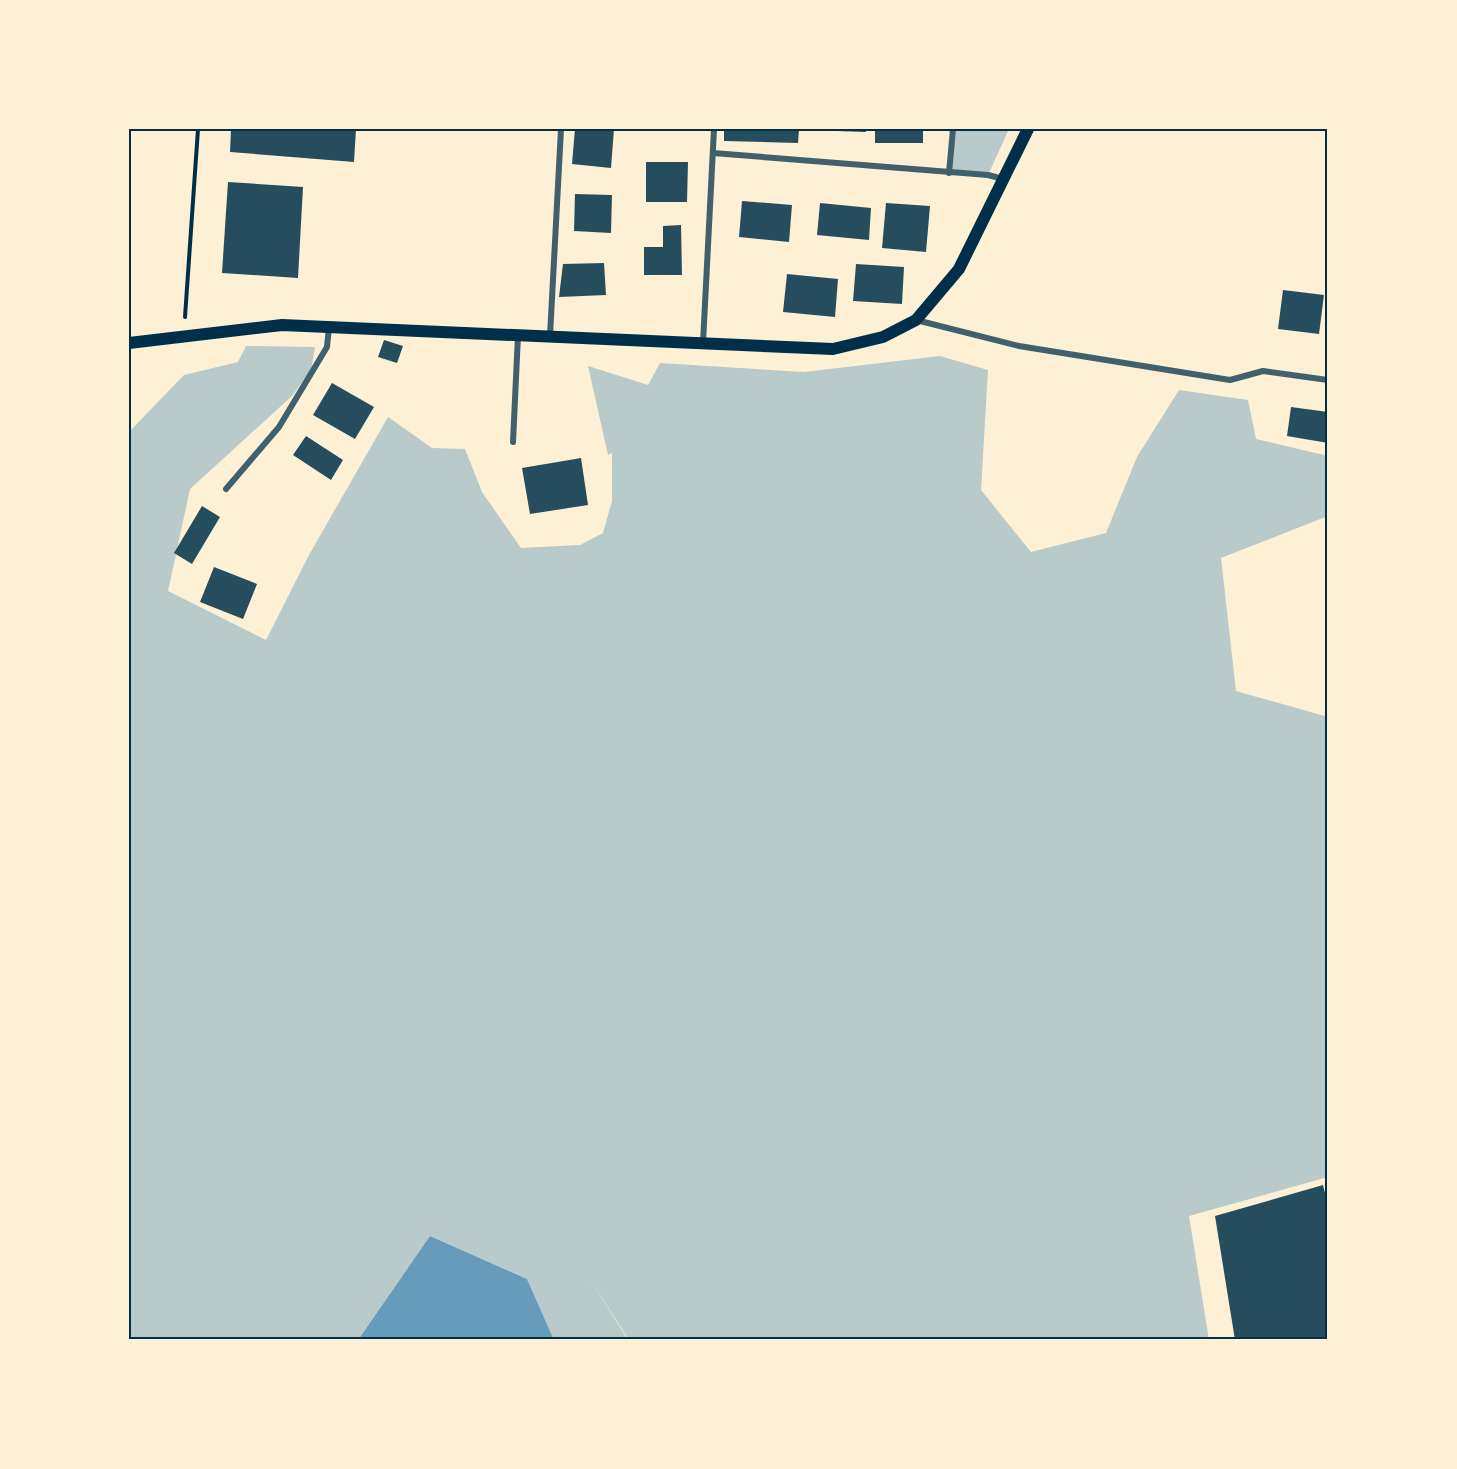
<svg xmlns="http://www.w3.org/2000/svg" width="1457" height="1469" viewBox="0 0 1457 1469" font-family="Arial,sans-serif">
	<rect width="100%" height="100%" fill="#fdf0d5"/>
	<path fill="#b9caca" d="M953 129H1009L988 175 949 173Z
		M246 346 315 347 311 370 292 396 190 489 168 591 266 640 309 555 388 417 432 448 465 449 482 492 521 548 580 545 603 533 612 501V453L608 455 588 366 648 385 660 363 804 372 940 356 988 370 981 490 1031 552 1106 533 1137 457 1179 390 1248 400 1256 439 1328 456V516L1221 558 1236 691 1328 717V1177L1189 1216 1209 1340H629L588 1276 628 1340H554L527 1279 430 1236 358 1340H129V432L184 375 238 362Z"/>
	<path fill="#669bbc" d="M430 1236 527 1279 554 1340H358Z"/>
	<path fill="#264d5e" d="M231 129H356L354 162 230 152Z
		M575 129H614L611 168 572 164Z
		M724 129H799L798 143 724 141Z
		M837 129H865L866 132 837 131Z
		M875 129H923V143H875Z
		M646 162H688L687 202H646Z
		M228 182 303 187 298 278 222 273Z
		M575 194 612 195 611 233 574 231Z
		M742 201 792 205 789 242 739 237Z
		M820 203 871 208 869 240 817 235Z
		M886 203 930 206 926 252 882 248Z
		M681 225 682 275H644V247H663V226Z
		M604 263 606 295 559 297 563 264Z
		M856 264 904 267 902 304 853 301Z
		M787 274 838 279 835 317 783 312Z
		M1283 290 1324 295 1319 334 1278 329Z
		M384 340 403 346 397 363 378 357Z
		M332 383 374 407 355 439 313 415Z
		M1291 407 1328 412V443L1287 436Z
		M306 436 343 460 331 480 293 455Z
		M581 458 588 505 530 514 522 468Z
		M202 506 220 517 192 564 174 553Z
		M214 567 257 584 243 619 200 602Z
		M1323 1185 1328 1205V1340H1235L1215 1216Z"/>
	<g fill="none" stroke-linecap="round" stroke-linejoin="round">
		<path stroke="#003049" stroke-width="4" d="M185 317 198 129"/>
		<path stroke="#3f606c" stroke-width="6" d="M713 153 988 175 1003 179
			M949 173 953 129
			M916 320 1019 346 1230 380 1263 371 1328 380
			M550 336 561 129
			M703 343 714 129
			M513 442 518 335
			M226 489 279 427 327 347 329 327"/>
		<path stroke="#003049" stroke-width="12" d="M129 343 282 325 833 349 883 337 916 320 959 269 1028 129"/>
	</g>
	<rect width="1457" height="1469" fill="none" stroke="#fdf0d5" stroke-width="261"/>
	<rect x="130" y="130" width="1196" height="1208" fill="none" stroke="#003049" stroke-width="2"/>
</svg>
